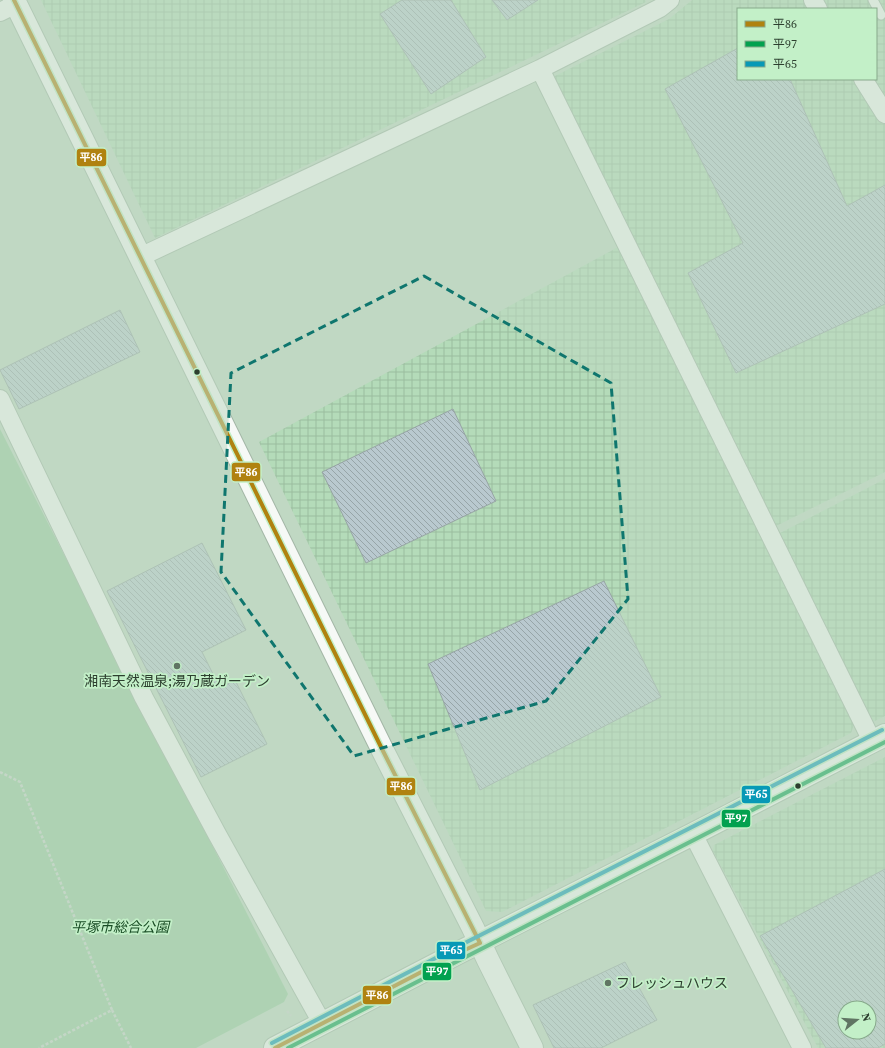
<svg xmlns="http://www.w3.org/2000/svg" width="885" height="1048" viewBox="0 0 885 1048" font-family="'Source Serif 4','Noto Sans JP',serif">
	<defs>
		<pattern id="industrial-grid" width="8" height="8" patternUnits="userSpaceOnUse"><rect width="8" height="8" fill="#b4dbb9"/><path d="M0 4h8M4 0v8" fill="none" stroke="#9bbd9f"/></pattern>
		<pattern id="building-back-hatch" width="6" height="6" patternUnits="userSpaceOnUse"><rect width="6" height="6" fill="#b9c9cf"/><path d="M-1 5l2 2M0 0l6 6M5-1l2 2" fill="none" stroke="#97a5a8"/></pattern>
	</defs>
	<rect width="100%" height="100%" fill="#c0d8c3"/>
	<path fill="url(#industrial-grid)" fill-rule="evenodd" d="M41 0H645L646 2 155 238Z
		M692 0H885V472L776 526 554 81 555 76 669 19ZM738 9H876V79H738Z
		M620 246 854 725 851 733 502 912 486 911 259 442Z
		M885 479V716L875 721 865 718 778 534Z
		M885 757V1048H818L713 851 714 845ZM845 1008H869V1032H845Z"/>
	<path fill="#9acba1" d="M0 429 288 994 284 1002 196 1048H0Z"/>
	<path fill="url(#building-back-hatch)" stroke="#97a5a4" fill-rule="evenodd" d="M402 0H451L486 57 431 94 380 14Z
		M492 0H538L507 20Z
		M738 48V79H790L847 206 885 185V304L736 373 688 273 743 243 665 89Z
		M120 310 140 352 19 409 0 370Z
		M453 409 496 501 366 563 322 472Z
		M202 543 246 630 202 652 220 688 235 680 267 744 201 777 107 591Z
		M604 581 661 697 480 790 428 664Z
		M885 869V1044L878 1048H826L760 936ZM845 1008H869V1032H845Z
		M625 962 657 1020 601 1048H554L533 1005Z"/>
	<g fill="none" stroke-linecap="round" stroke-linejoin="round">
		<defs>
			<path id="service" d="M873 0 881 15"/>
			<path id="minor" d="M813 0 818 9
				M0 12 16 4
				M540 69 872 741
				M863 79 885 114
				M140 257 540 69 660 8 670 0
				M0 399 144 698 217 834 322 1023
				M693 834 802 1048"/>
			<path id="tertiary" d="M14 0 382 749 473 928 488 960 532 1048"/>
			<path id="secondary" d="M275 1048 456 954 693 834 885 735"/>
		</defs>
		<use href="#service" stroke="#a3b6a6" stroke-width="11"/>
		<use href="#minor" stroke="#a3b6a6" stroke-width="20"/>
		<use href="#tertiary" stroke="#a3b6a6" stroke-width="24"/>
		<use href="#secondary" stroke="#a3b6a6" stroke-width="24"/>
		<path stroke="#cbd3cc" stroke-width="2.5" stroke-dasharray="3 2" stroke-linecap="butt" d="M0 772 20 782 112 1010 39 1048
			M112 1010 131 1048
			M287 1011 291 1016"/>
		<use href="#service" stroke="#f6f9f6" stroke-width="9"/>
		<use href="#minor" stroke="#f6f9f6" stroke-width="18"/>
		<use href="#tertiary" stroke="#f6f9f6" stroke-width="22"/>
		<use href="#secondary" stroke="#f6f9f6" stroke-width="22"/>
		<defs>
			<path id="bus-1" d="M14 0 382 749 480 943
				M275 1048 456 954 480 943"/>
			<path id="bus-2" d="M288 1048 885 742"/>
			<path id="bus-3" d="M272 1043 453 949 882 730"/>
		</defs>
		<use href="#bus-1" stroke="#c3f0c8" stroke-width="7"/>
		<use href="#bus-2" stroke="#c3f0c8" stroke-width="7"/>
		<use href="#bus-3" stroke="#c3f0c8" stroke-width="7"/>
		<use href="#bus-1" stroke="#b08210" stroke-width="4"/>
		<use href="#bus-2" stroke="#02a14f" stroke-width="4"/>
		<use href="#bus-3" stroke="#0799b6" stroke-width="4"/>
	</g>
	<path d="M0 0H885V1048H0ZM424 276 611 383 628 599 546 701 354 756 221 572 231 373Z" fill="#c0d8c3" fill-opacity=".55" fill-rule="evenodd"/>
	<path fill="none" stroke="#0f766e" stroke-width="3" stroke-dasharray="8 5" stroke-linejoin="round" d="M424 276 611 383 628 599 546 701 354 756 221 572 231 373Z"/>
	<g fill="#2d3f2f" stroke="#c3f0c8" stroke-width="1.5">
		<circle cx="197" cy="372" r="3.5"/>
		<circle cx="798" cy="786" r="3.5"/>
	</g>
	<g fill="#607563" stroke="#c3f0c8" stroke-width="1.5">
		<circle cx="177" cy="666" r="4"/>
		<circle cx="608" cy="983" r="4"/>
	</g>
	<g text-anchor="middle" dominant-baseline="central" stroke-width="3.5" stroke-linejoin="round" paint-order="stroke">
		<g font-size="14" fill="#2d3f2f" stroke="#c3f0c8">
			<text x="177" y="681">湘南天然温泉;湯乃蔵ガーデン</text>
			<text x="616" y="983" text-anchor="start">フレッシュハウス</text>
		</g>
		<g font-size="14" font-style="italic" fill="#184c24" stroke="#c3f0c8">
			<text x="120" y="927">平塚市総合公園</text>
		</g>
	</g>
	<g stroke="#c3f0c8" stroke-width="1.5">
		<rect x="76" y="148" width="31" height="19" rx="4" fill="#b08210"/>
		<rect x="231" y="462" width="30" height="20" rx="4" fill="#b08210"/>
		<rect x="386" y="777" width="30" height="19" rx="4" fill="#b08210"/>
		<rect x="741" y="785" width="30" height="19" rx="4" fill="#0799b6"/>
		<rect x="721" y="809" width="30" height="19" rx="4" fill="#02a14f"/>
		<rect x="436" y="941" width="30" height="19" rx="4" fill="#0799b6"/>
		<rect x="422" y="962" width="30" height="19" rx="4" fill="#02a14f"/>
		<rect x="362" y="985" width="30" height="20" rx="4" fill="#b08210"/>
	</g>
	<g font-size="11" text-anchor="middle" font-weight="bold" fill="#fff">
		<text x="91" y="161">平86</text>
		<text x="246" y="476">平86</text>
		<text x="401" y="790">平86</text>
		<text x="756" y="798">平65</text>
		<text x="736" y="822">平97</text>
		<text x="451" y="954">平65</text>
		<text x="437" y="975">平97</text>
		<text x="377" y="999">平86</text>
	</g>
	<rect x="737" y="8" width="140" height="72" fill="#c3f0c8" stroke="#87a98b"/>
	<rect x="745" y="21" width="20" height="6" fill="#b08210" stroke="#87a98b"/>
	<text x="773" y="28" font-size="12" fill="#2d3f2f">平86</text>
	<rect x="745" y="41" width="20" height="6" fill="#02a14f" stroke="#87a98b"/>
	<text x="773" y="48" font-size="12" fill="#2d3f2f">平97</text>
	<rect x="745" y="61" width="20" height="6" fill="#0799b6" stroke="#87a98b"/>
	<text x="773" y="68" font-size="12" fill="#2d3f2f">平65</text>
	<g transform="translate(857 1020) rotate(73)"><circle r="19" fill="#c3f0c8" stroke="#87a98b"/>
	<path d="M0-3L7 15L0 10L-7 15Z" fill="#607563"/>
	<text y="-6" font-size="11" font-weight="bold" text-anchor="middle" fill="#2d3f2f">N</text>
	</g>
</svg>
